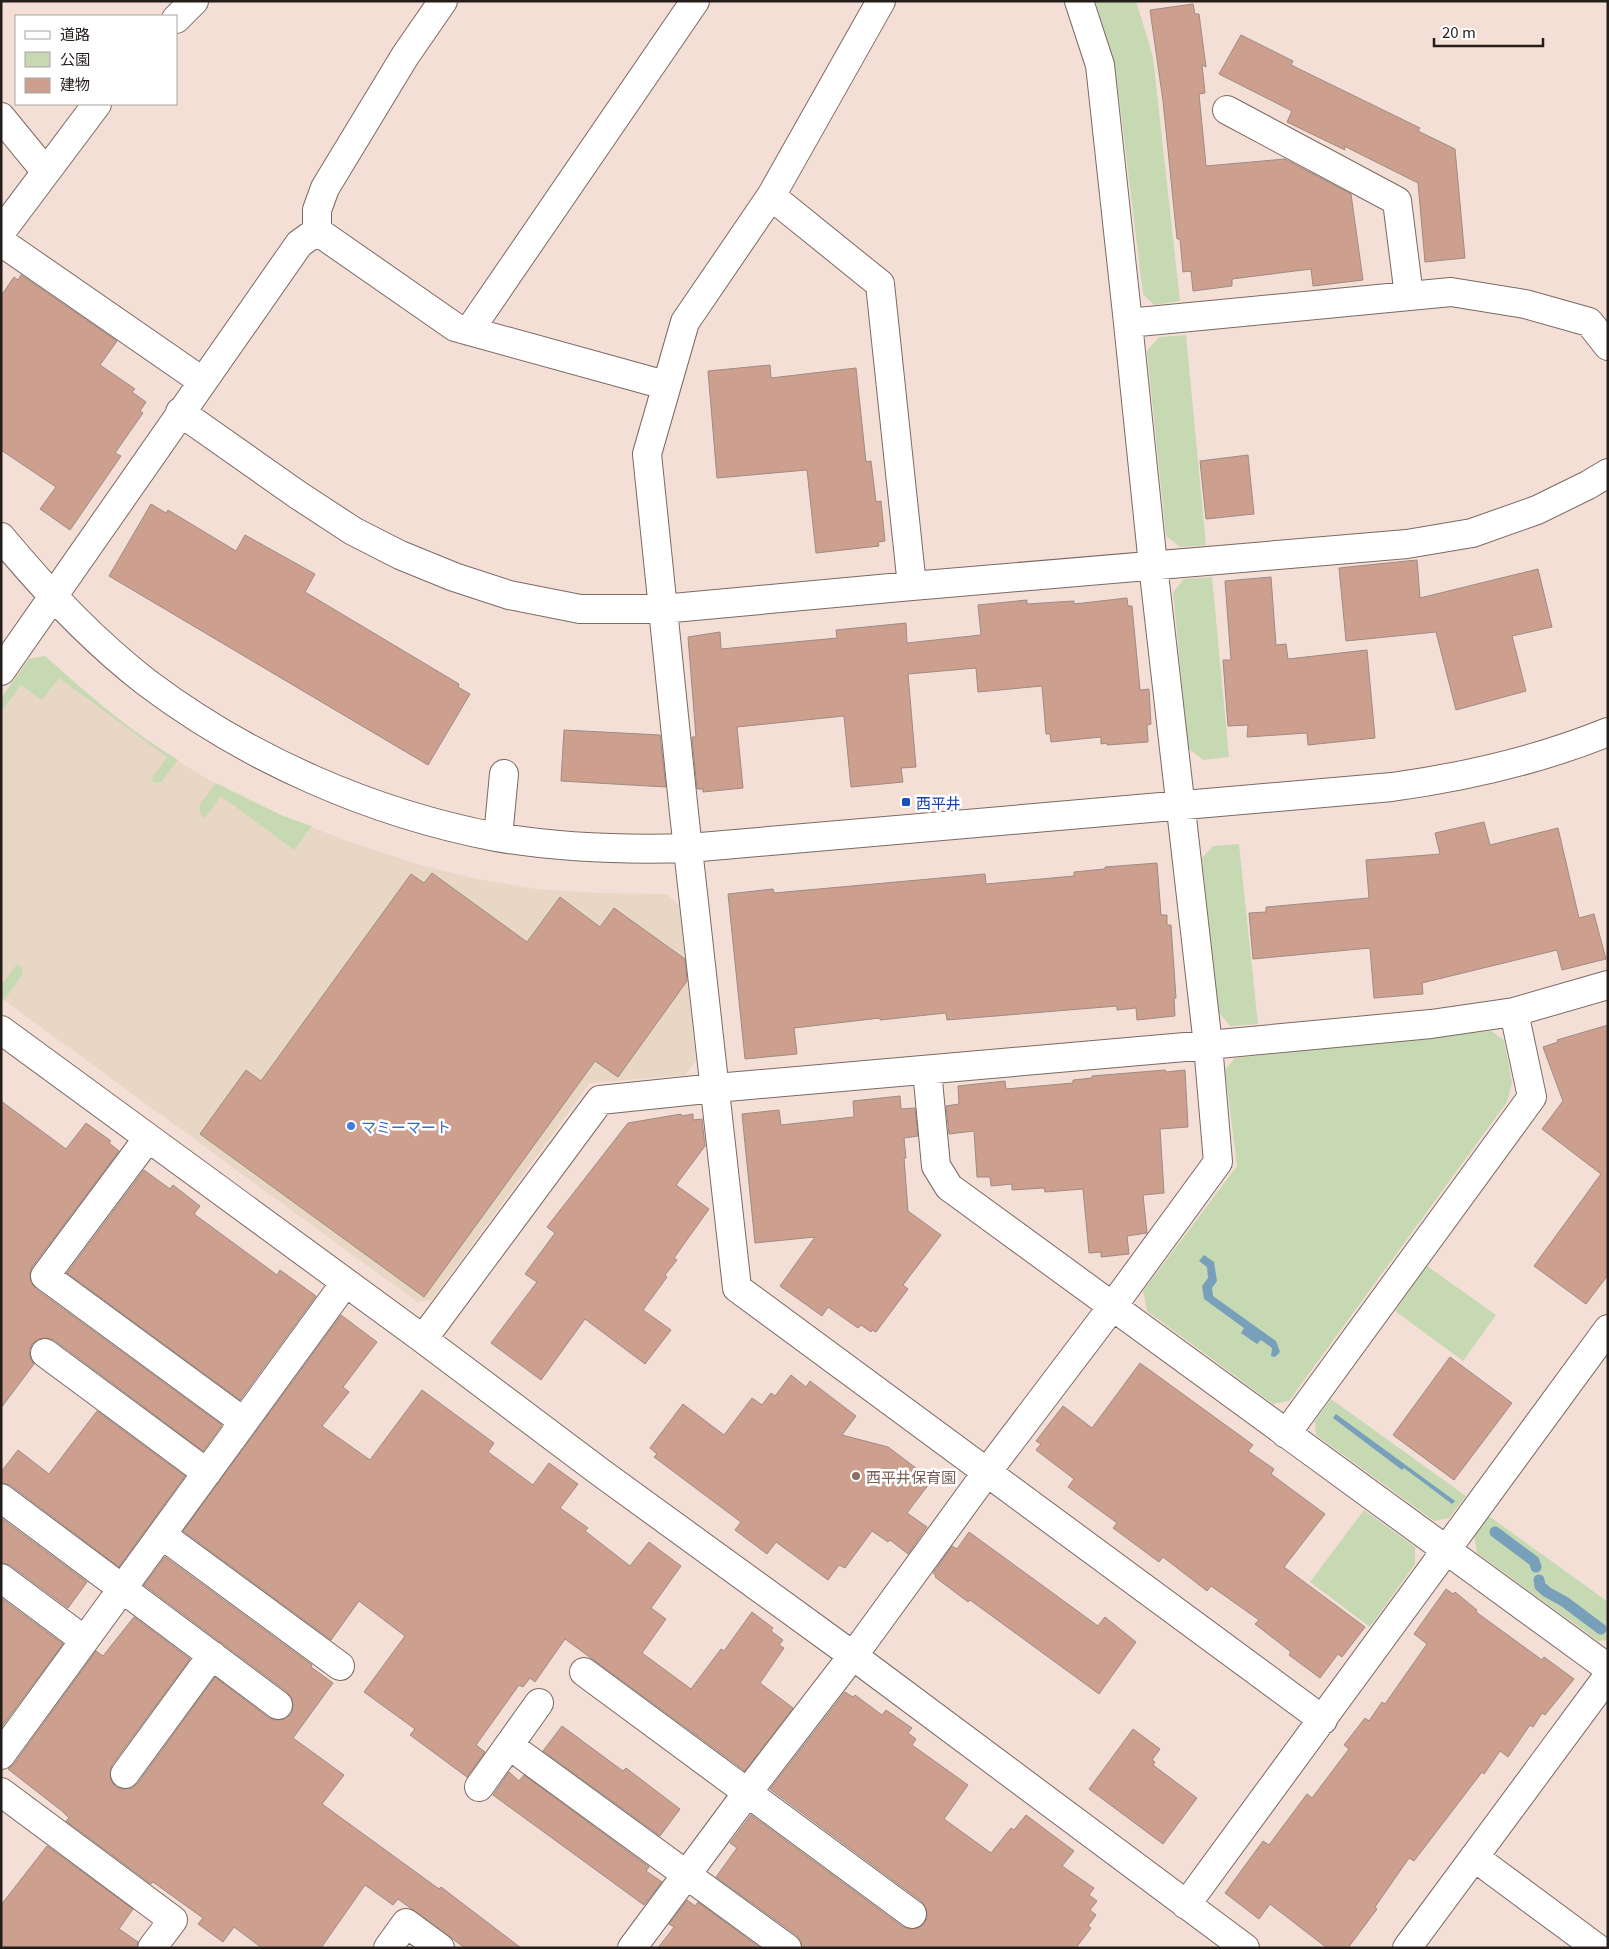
<svg xmlns="http://www.w3.org/2000/svg" width="1609" height="1949" viewBox="0 0 1609 1949" font-family="Georgia,'Noto Sans JP',serif">
	<rect width="100%" height="100%" fill="#f4dfd7"/>
	<path fill="#e9d7c6" d="M45 656 107 710 138 734 191 769 218 785 283 816 350 842 420 865 477 879 536 889 599 893 667 894 679 905 696 1061 685 1075 590 1083 432 1300 417 1302 1 998V698L29 659Z"/>
	<path fill="#c7d9b2" d="M1095 1H1136L1153 57 1180 301 1154 305 1143 294 1115 65Z
		M1186 335 1206 545 1180 547 1166 536 1147 351 1159 337Z
		M1212 577 1229 757 1203 760 1188 748 1173 592 1184 579Z
		M45 656C87 694 129 730 178 760L162 781 156 783 151 780 167 757 59 678 42 700 21 685 1 712V698L29 659Z
		M216 783 283 816 312 826 294 850 221 796 205 818 201 815 199 806Z
		M1239 844 1258 1024 1230 1026 1218 1011 1202 858 1213 846Z
		M17 964 22 967V975L4 1000 1 998V986Z
		M1491 1031 1504 1040 1512 1083 1507 1102 1289 1401 1273 1404 1147 1311 1143 1291 1237 1166 1225 1070 1235 1058Z
		M1427 1266 1496 1315 1463 1361 1395 1311Z
		M1331 1399 1466 1496 1449 1518 1434 1521 1316 1435 1315 1421Z
		M1364 1510 1415 1547V1564L1370 1627 1310 1582Z
		M1489 1516 1608 1602V1640L1598 1641 1477 1553 1474 1536Z"/>
	<path fill="#78a0bb" d="M1204 1255 1214 1262 1217 1281 1212 1288 1213 1296 1276 1341 1280 1352 1275 1357 1271 1356 1272 1348 1261 1340 1257 1344 1241 1333 1244 1328 1204 1299 1202 1286 1208 1278 1207 1267 1199 1261Z
		M1336 1414 1455 1501 1452 1504 1404 1468 1402 1470 1333 1418Z"/>
	<g fill="none" stroke-linecap="round" stroke-linejoin="round">
		<path stroke="#78a0bb" stroke-width="11" d="M1495 1532 1534 1561 1536 1567
			M1539 1580 1540 1586 1547 1592 1565 1602 1601 1629"/>
	</g>
	<path fill="#cc9f8e" stroke="#9f8b84" d="M1193 4 1195 14H1199L1206 67 1202 65 1205 93 1199 94 1206 166 1285 159 1351 194 1363 280 1313 286 1311 269 1232 279V286L1193 291 1191 271 1183 272 1180 239H1177L1163 101 1150 10Z
		M1241 35 1293 61 1291 65 1420 128 1418 131 1455 149 1465 258 1425 262 1418 183 1344 146 1345 150 1287 122 1292 111 1219 74Z
		M21 275 117 341 100 365 135 389 132 392 146 402 140 411 143 413 115 453 121 456 70 530 40 509 56 487 1 450V296L14 277 18 280Z
		M770 365 771 378 856 368 866 462 871 461 876 502 881 501 885 541 878 542 879 546 816 553 807 470 717 478 708 371Z
		M1248 455 1254 514 1206 519 1200 461Z
		M151 504 166 513 168 510 236 551 245 535 315 574 305 592 459 684 458 687 470 694 428 765 109 576Z
		M1417 560 1420 598 1538 569 1552 627 1512 636 1526 691 1456 710 1436 632 1346 641 1339 568Z
		M1271 577 1276 645 1286 644 1288 659 1367 650 1375 738 1308 745 1307 733 1247 737 1248 725 1228 726 1223 660H1231L1225 581Z
		M1127 598 1128 606H1132L1140 690 1149 689 1151 724 1147 725 1148 742 1107 745V743L1101 744V737L1051 742 1050 734H1046L1042 686 978 692 976 668 908 674 916 767 901 768 903 782 851 787 844 716 737 727 743 788 703 792V789H697L692 737H696L688 637 720 632 721 649 837 638 836 630 906 623 907 643 981 635 978 605 1027 600V604L1074 601V604Z
		M564 730 660 735 666 787 561 781Z
		M1484 822 1490 845 1558 828 1579 918 1594 914 1606 959 1562 970 1557 950 1422 983 1423 994 1374 998 1370 948 1253 959 1249 913 1266 912V907L1369 898 1366 860 1440 854 1435 833Z
		M1157 863 1161 915H1167V925H1171L1176 998H1174L1175 1016 1137 1020 1136 1008 1117 1010V1006L947 1020 946 1013 880 1020V1018L794 1028 797 1054 745 1059 728 894 773 889 774 893 985 874 986 884 1074 876V872L1105 869V867Z
		M432 873 527 942 560 897 600 927 614 908 685 959 687 981 618 1077 595 1061 424 1297 200 1134 246 1070 261 1081 411 874 424 883Z
		M1608 1025V1275L1586 1304 1534 1266 1601 1174 1542 1129 1563 1101 1543 1047 1558 1042 1557 1040Z
		M1165 1070 1166 1072 1185 1070 1188 1127 1160 1129 1164 1193 1143 1195 1147 1233 1127 1236 1129 1254 1101 1257V1252L1089 1253 1083 1189 1045 1192 1044 1188 1012 1190V1184L991 1186 990 1177H977L974 1131 949 1134 946 1106 959 1104 958 1086 1005 1081 1006 1089 1073 1083V1080L1092 1078V1076Z
		M900 1096 901 1109 915 1108 918 1136 904 1138 906 1158H904L908 1211 941 1235 903 1285 908 1289 876 1332 872 1330 871 1332 861 1325 858 1328 828 1307 822 1316 780 1286 815 1237 755 1243 742 1114 779 1110 781 1125 854 1117 853 1101Z
		M1 1101 66 1149 86 1123 111 1141 109 1143 119 1151 32 1267 30 1274 31 1282 36 1289 222 1425 203 1451 54 1340 47 1338 39 1339 32 1344 29 1352 31 1359 34 1364 1 1408Z
		M681 1114 682 1116 693 1114V1120L702 1119 705 1146 676 1185 709 1209 674 1258 677 1260 665 1275 667 1277 643 1310 671 1330 645 1364 585 1319 541 1380 491 1343 537 1282 525 1274 555 1233 547 1227 628 1123Z
		M144 1170 170 1189 173 1185 200 1206 194 1214 277 1275 280 1270 316 1296 240 1400 67 1273Z
		M341 1315 377 1342 343 1387 349 1392 322 1426 370 1460 422 1390 494 1443 488 1452 533 1485 549 1463 578 1484 560 1508 588 1528 585 1531 630 1566 649 1542 681 1566 651 1608 666 1619 642 1653 691 1689 721 1649 724 1651 752 1612 773 1628 771 1631 783 1640 779 1645 784 1648 760 1683 793 1708 745 1771 565 1639 535 1682 530 1678 523 1687 519 1685 476 1745 485 1752 467 1777 410 1735 415 1729 364 1692 405 1636 359 1601 331 1640 183 1531Z
		M1450 1357 1512 1403 1454 1480 1393 1435Z
		M1140 1363 1253 1445 1248 1451 1274 1469 1271 1474 1325 1514 1284 1567 1365 1627 1342 1657 1338 1654 1320 1678 1289 1655 1291 1652 1255 1624 1259 1620 1211 1586 1207 1591 1163 1557 1159 1562 1113 1528 1117 1523 1068 1487 1074 1479 1036 1450 1041 1444 1036 1441 1063 1406 1092 1428Z
		M791 1375 806 1387 810 1381 856 1416 842 1435 888 1447 932 1480 907 1513 927 1527 908 1554 890 1540 888 1542 872 1531 845 1568 839 1565 828 1580 776 1542 767 1554 735 1530 741 1522 654 1457 657 1454 650 1448 683 1404 724 1435 752 1398 762 1405 771 1393 775 1396Z
		M97 1411 185 1476 119 1567 10 1485 1 1483V1472L18 1450 49 1474Z
		M1 1518 87 1582 68 1608 10 1565 1 1563Z
		M969 1532 1098 1626 1105 1617 1136 1642 1099 1694 970 1600 968 1602 935 1577 936 1576 933 1573 952 1546 957 1549Z
		M165 1557 312 1665 311 1667 333 1683 293 1738 344 1775 322 1804 439 1889 441 1887 521 1948H465L398 1899 393 1905 365 1885 321 1948H262L234 1927 223 1942 198 1924 203 1918 153 1882 151 1884 66 1821 69 1818 62 1811 8 1769 14 1764 96 1651 103 1656 134 1617 190 1659 112 1765 110 1772 111 1780 116 1787 123 1789 131 1788 138 1783 215 1677 269 1718 276 1720 284 1719 291 1714 293 1707 292 1699 287 1692 144 1585Z
		M1446 1589 1453 1594 1455 1592 1477 1610 1476 1612 1542 1660 1544 1657 1574 1679 1545 1715 1542 1713 1533 1727 1530 1725 1508 1757 1500 1751 1484 1774 1482 1772 1414 1861 1409 1858 1375 1907 1377 1909 1348 1948H1327L1270 1904 1259 1919 1225 1893 1263 1841 1269 1845 1307 1794 1312 1798 1349 1749 1344 1745 1365 1718 1369 1721 1382 1702 1385 1704 1427 1644 1414 1634Z
		M1 1598 63 1644 1 1728Z
		M845 1692 853 1697 855 1695 882 1715 886 1710 912 1728 908 1733 916 1739 912 1745 968 1785 944 1819 991 1853 1011 1828 1014 1830 1026 1815 1074 1851 1062 1866 1094 1888 1089 1895 1097 1901 1090 1910 1096 1915 1088 1926 1091 1928 1076 1948H802L801 1941 796 1935 716 1877 737 1848 730 1843 751 1815 903 1927 910 1929 918 1928 925 1923 927 1916 926 1908 921 1901 770 1789Z
		M562 1726 623 1771 626 1768 680 1809 660 1836 543 1751Z
		M1133 1729 1160 1749 1152 1760 1155 1762 1153 1765 1197 1798 1163 1844 1089 1789Z
		M509 1772 519 1781 524 1775 649 1867 646 1871 662 1882 644 1905 493 1795Z
		M47 1846 133 1909 119 1929 138 1942 137 1948H1V1905Z
		M687 1900 695 1906 698 1902 760 1948H658L674 1927 669 1924Z"/>
	<g fill="none" stroke-linecap="round" stroke-linejoin="round">
		<defs>
			<path id="minor" d="M881 1 771 196 685 322 647 454 684 813 737 1288 1323 1720
				M176 19 194 1
				M1227 110 1397 201 1409 296
				M1 117 46 172
				M771 196 880 284 912 586
				M317 231 455 327 665 385
				M1 232 97 104
				M1 242 202 381
				M1128 323 1451 292 1525 304 1589 322 1608 346
				M469 331 695 1
				M180 412 298 495 353 531 400 555 454 577 509 595 580 609H662L912 586 1407 544 1472 533 1537 510 1588 485 1608 473
				M1 537C45 590 92 640 146 682 248 759 371 813 496 837 560 848 625 850 689 848L1392 787C1465 777 1539 760 1608 732
				M1 671 299 244 317 231V210L325 188 405 56 443 1
				M498 837 504 774
				M1 1030 423 1339 600 1472 852 1655 1245 1948
				M927 1070 936 1166 949 1187 1608 1668
				M148 1138 45 1276 244 1422
				M423 1339 600 1100 716 1088 1208 1045 1431 1024 1514 1012 1608 985
				M45 1353 207 1473
				M1286 1434 1532 1097 1514 1012
				M1 1498 278 1705
				M162 1535 340 1666
				M1 1578 84 1640
				M584 1672 912 1914
				M510 1746 787 1948
				M1 1755 345 1283
				M125 1774 212 1655
				M479 1787 539 1703
				M1 1792 173 1920 152 1948
				M1474 1857 1597 1948
				M1186 1905 1608 1329
				M388 1948 406 1923 440 1948
				M632 1948 747 1793 864 1641 987 1472 1112 1307 1218 1162 1208 1045 1153 565 1128 323 1100 65 1079 1
				M1407 1948 1608 1676"/>
		</defs>
		<use href="#minor" stroke="#7b6962" stroke-width="30"/>
		<use href="#minor" stroke="#fff" stroke-width="28"/>
	</g>
	<rect fill="#1a4fb4" stroke="#fff" stroke-width="2" x="901" y="797" width="10" height="10" rx="2.5"/>
	<circle fill="#3f7fe0" stroke="#fff" stroke-width="2" cx="351" cy="1126" r="5"/>
	<circle fill="#8d6e63" stroke="#fff" stroke-width="2" cx="856" cy="1476" r="5"/>
	<g text-anchor="middle" dominant-baseline="central" stroke-width="5" stroke-linejoin="round" paint-order="stroke">
		<g font-size="15" fill="#164399" stroke="#fff" text-anchor="start">
			<text x="916" y="802">西平井</text>
		</g>
		<g font-size="15" fill="#366cbe" stroke="#fff" text-anchor="start">
			<text x="361" y="1126">マミーマート</text>
		</g>
		<g font-size="15" fill="#785e54" stroke="#fff" text-anchor="start">
			<text x="866" y="1476">西平井保育園</text>
		</g>
	</g>
	<rect width="1609" height="1949" fill="none" stroke="#241d1a" stroke-width="5"/>
	<rect x="15" y="15" width="162" height="90" fill="#ffffff" stroke="#a7a5a3"/>
	<rect x="25" y="31" width="25" height="8" fill="#ffffff" stroke="#a7a5a3"/>
	<text x="60" y="40" font-size="15" fill="#241d1a">道路</text>
	<rect x="25" y="52" width="25" height="15" fill="#c7d9b2" stroke="#a7a5a3"/>
	<text x="60" y="65" font-size="15" fill="#241d1a">公園</text>
	<rect x="25" y="78" width="25" height="15" fill="#cc9f8e" stroke="#a7a5a3"/>
	<text x="60" y="90" font-size="15" fill="#241d1a">建物</text>
	<path d="M1434 38v8h109v-8" fill="none" stroke="#241d1a" stroke-width="2.5"/>
	<text x="1442" y="38" font-size="15" fill="#241d1a" stroke="#ffffff" stroke-width="4" paint-order="stroke">20 m</text>
</svg>
